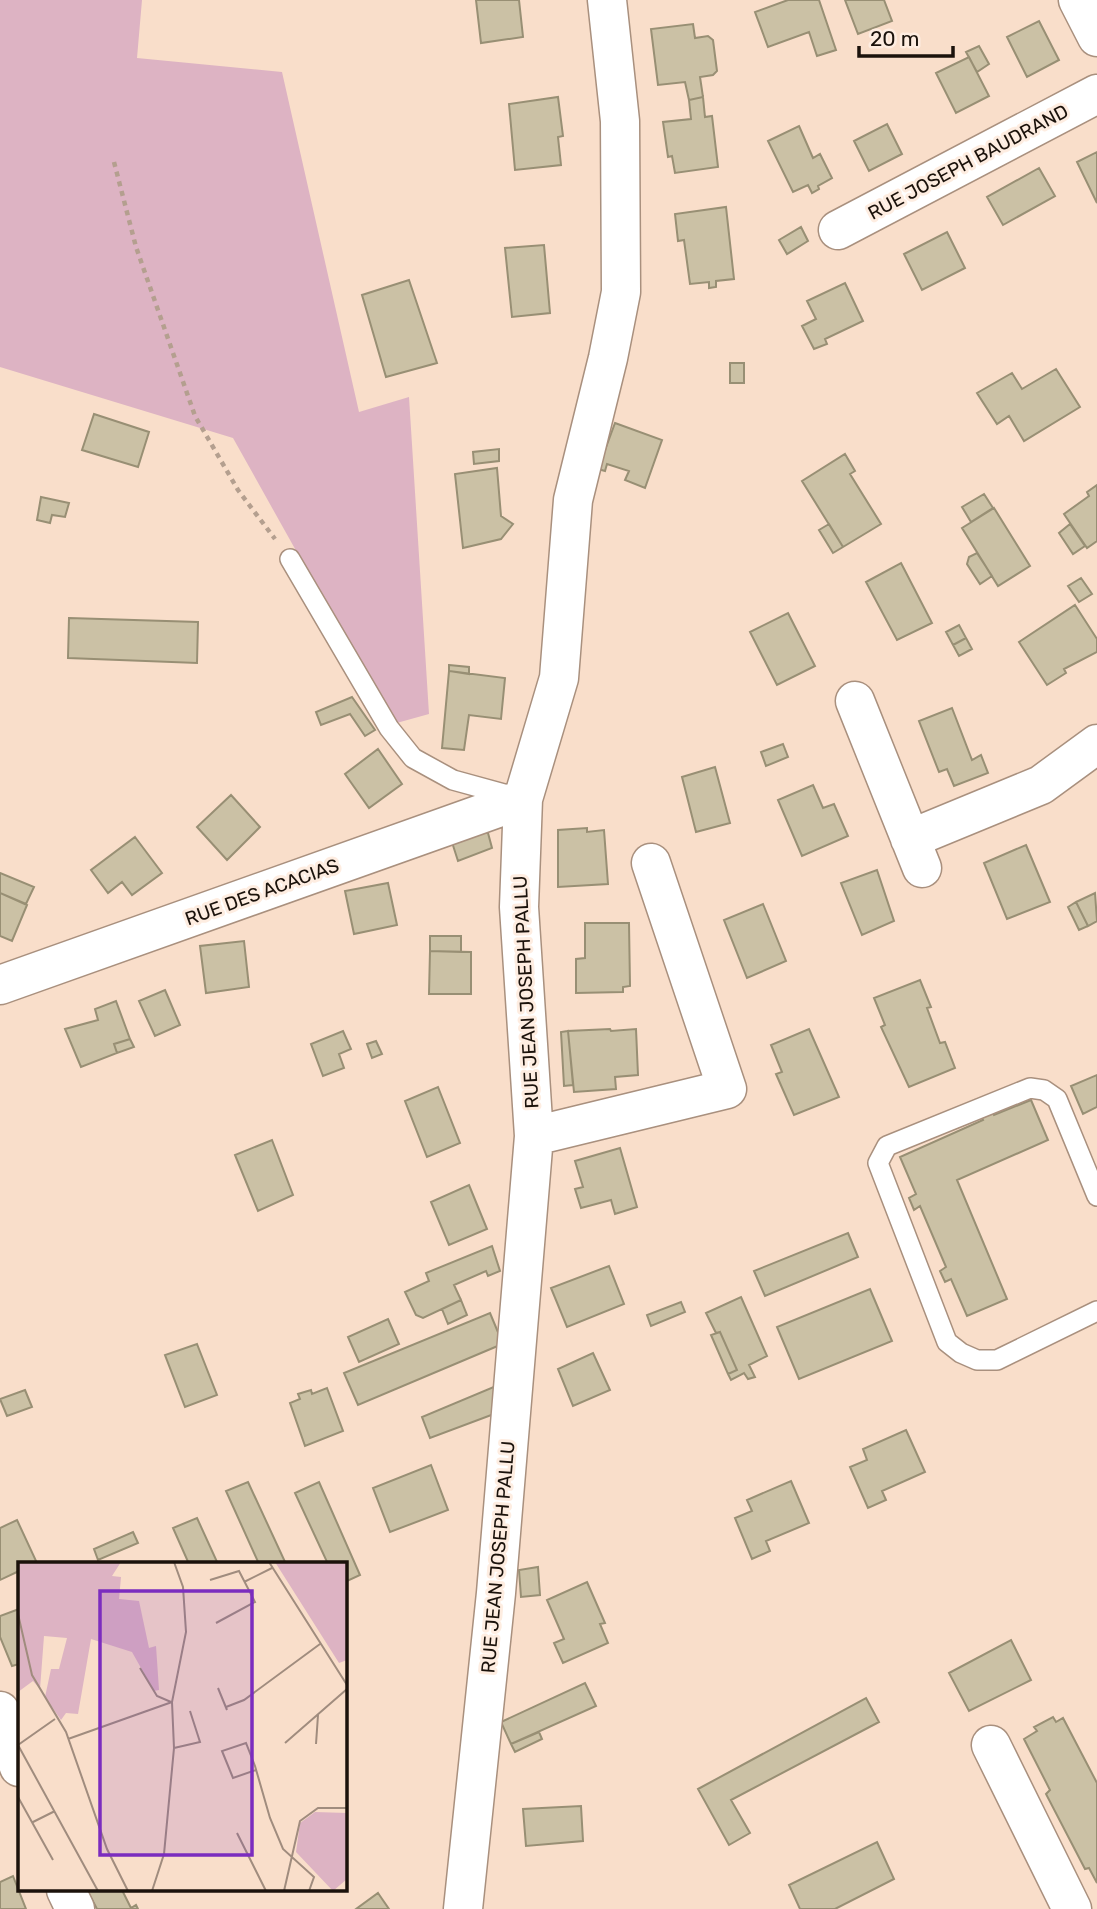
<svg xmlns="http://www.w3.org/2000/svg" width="1097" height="1909" viewBox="0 0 1097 1909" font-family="Rubik,sans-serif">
	<rect width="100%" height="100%" fill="#f9deca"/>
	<path fill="#ddb3c3" d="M0 0H142L137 58 282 72 359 412 409 397 429 714 393 724 233 438 0 367Z"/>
	<path fill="#cbc1a5" stroke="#988f74" stroke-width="2" d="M476 0H519L523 37 481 43Z
		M788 0H819L836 50 817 56 809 32 768 47 755 12Z
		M845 0H884L892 21 858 34Z
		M1039 21 1059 60 1027 77 1007 37Z
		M693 24 695 38 708 36 713 40 717 71 713 75 700 77 703 97 689 100 685 82 658 85 651 29Z
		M979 46 989 64 977 72 966 52Z
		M969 57 989 96 956 113 936 73Z
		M558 97 563 136 558 137 561 165 515 170 509 104Z
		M703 97 705 117 712 116 718 167 675 173 672 156 668 157 663 122 691 119 689 100Z
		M887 124 902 154 869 171 854 141Z
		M799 126 813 158 820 154 832 178 818 186 819 189 812 193 808 185 793 192 768 141Z
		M1097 152V203L1077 162Z
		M1039 168 1055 196 1003 225 987 197Z
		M726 207 734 279 716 281V287L709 288V282L690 284 684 240 678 241 675 214Z
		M801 227 808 241 787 254 779 240Z
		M947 232 965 268 922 290 904 254Z
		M544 245 550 313 512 317 505 248Z
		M409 280 437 363 386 377 362 295Z
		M845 283 863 321 825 339 827 344 814 349 802 326 816 319 807 301Z
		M730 363H744V383H730Z
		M1056 369 1080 407 1024 441 1009 416 997 424 977 393 1012 373 1022 389Z
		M94 414 149 432 138 467 82 450Z
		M615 423 662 440 645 488 625 480 629 471 607 464 605 471 598 469Z
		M499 449V461L474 464 473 452Z
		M845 454 855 471 850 474 881 524 843 547 802 481Z
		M497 468 501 516 513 524 501 539 463 548 455 474Z
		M1097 485V541L1087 548 1064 514 1089 496 1087 492Z
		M984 494 993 508 971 522 962 507Z
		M41 497 69 503 65 517 52 515 50 523 37 520Z
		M994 508 1030 566 998 586 962 528Z
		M829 524 843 547 833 553 819 530Z
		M1070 524 1085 546 1073 554 1059 533Z
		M977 553 992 576 980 584 967 564 969 557Z
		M901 563 932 623 897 640 866 582Z
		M1081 578 1092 594 1079 602 1068 586Z
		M1075 605 1097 639V652L1064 669 1066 673 1047 685 1019 642Z
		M788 613 815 666 777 685 750 632Z
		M69 618 198 622 197 663 68 658Z
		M959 625 966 638 953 645 946 632Z
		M966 638 972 649 959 656 953 645Z
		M449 665 469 667V674L449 671Z
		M449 671 505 678 501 719 469 715 464 750 442 748Z
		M352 697 375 730 365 736 350 714 321 725 316 712Z
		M952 708 972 760 981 755 988 773 954 786 947 769 939 772 919 721Z
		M783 744 788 757 766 766 761 752Z
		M378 749 402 784 369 808 345 774Z
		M715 767 730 823 696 832 682 777Z
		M813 785 823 808 834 804 848 836 802 856 778 800Z
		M231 795 260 827 227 860 197 827Z
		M476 827 488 833 492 848 458 861 450 836Z
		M587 828V832L604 830 608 884 558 887V830Z
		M135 837 162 873 132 895 122 882 108 893 91 870Z
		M1026 845 1050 902 1007 919 984 863Z
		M877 870 894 921 862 935 841 883Z
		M0 873 34 887 26 904 0 893Z
		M388 883 397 925 354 934 345 891Z
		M0 893 27 905 12 941 0 936Z
		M1095 893 1097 921 1088 926 1076 902Z
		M1076 902 1088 926 1079 930 1068 907Z
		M763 904 786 961 747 978 724 920Z
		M585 923H629L630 986 623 987V992L576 993V959L585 958Z
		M430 936H461V952L430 951Z
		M244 941 249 987 206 993 200 946Z
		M430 951 471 952V994H429Z
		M920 980 931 1007 927 1008 940 1043 945 1042 955 1068 909 1087 881 1027 885 1025 874 998Z
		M165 990 180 1025 155 1036 139 1001Z
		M116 1001 130 1039 114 1044 117 1053 81 1067 65 1029 98 1020 95 1009Z
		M610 1029 611 1031 636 1029 638 1075 615 1077 616 1089 574 1092 568 1031Z
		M809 1029 839 1097 794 1115 776 1074 782 1072 771 1045Z
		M343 1031 351 1049 339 1054 344 1068 323 1076 311 1044Z
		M568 1031 573 1085 564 1086 561 1032Z
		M130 1039 134 1047 117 1053 114 1044Z
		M376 1041 382 1054 372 1058 367 1044Z
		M1097 1075V1107L1083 1114 1071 1086Z
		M438 1087 460 1143 427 1157 405 1101Z
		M1031 1100 1048 1140 957 1180 1007 1299 967 1316 951 1279 945 1282 940 1271 946 1267 920 1206 914 1210 909 1198 916 1194 900 1157 983 1120 980 1114 991 1109 994 1115Z
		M272 1140 293 1195 258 1211 235 1155Z
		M620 1148 637 1207 615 1214 611 1200 581 1208 575 1189 583 1187 575 1161Z
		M469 1185 487 1229 449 1245 431 1202Z
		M848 1233 858 1257 765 1296 754 1271Z
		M492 1246 500 1271 488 1276 486 1271 454 1285 461 1300 423 1318 416 1315 405 1292 429 1281 426 1273Z
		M609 1266 624 1304 567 1327 551 1288Z
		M870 1289 892 1341 799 1379 777 1327Z
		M741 1297 767 1356 749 1365 755 1377 748 1379 744 1373 731 1380 728 1374 737 1370 720 1332 716 1333 706 1313Z
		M461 1300 467 1315 448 1324 442 1309Z
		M681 1302 685 1312 651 1326 647 1315Z
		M490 1313 500 1337V1345L358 1405 344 1373Z
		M388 1319 399 1344 359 1362 348 1337Z
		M720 1332 737 1370 728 1374 711 1335Z
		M197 1344 217 1395 185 1407 165 1355Z
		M593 1353 610 1390 573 1406 558 1369Z
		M496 1386 494 1414 430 1438 422 1417Z
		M327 1388 343 1431 305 1446 290 1403 300 1399 298 1394 311 1390 312 1394Z
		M25 1390 32 1407 7 1416 0 1399Z
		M906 1430 925 1472 882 1491 886 1500 868 1508 850 1467 867 1460 863 1449Z
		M431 1465 448 1510 390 1532 373 1488Z
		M791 1481 809 1523 766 1541 770 1551 752 1559 735 1518 752 1511 747 1500Z
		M248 1482 286 1564H259L226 1491Z
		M319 1482 360 1575 345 1582V1564H328L295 1493Z
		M197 1518 218 1564H189L173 1528Z
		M17 1520 37 1563 19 1564V1571L0 1580V1528Z
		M133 1532 138 1543 98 1560 94 1549Z
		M538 1567 540 1595 521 1597 519 1570Z
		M587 1582 605 1623 600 1624 608 1643 563 1663 554 1643 564 1639 547 1600Z
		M19 1609V1664L12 1666 0 1637V1616Z
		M1011 1640 1031 1680 969 1711 949 1673Z
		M585 1683 596 1706 511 1744 501 1722Z
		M866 1698 879 1722 731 1800 750 1833 729 1845 698 1789Z
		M1053 1717 1056 1722 1063 1718 1097 1783V1883L1089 1868 1085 1869 1046 1794 1050 1790 1024 1739 1037 1731 1034 1727Z
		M539 1732 542 1739 515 1752 511 1744Z
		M581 1806 583 1841 526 1846 523 1809Z
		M877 1842 894 1879 835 1909H800L789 1885Z
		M13 1876 26 1909H0V1882Z
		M87 1890H122L131 1908 136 1905 138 1909H97Z
		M378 1893 389 1909H356Z"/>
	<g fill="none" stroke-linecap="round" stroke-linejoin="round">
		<defs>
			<path id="service" d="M290 559 389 728 413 758 453 780 515 797
				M1097 1196 1057 1099 1044 1090 1030 1088 887 1146 878 1163 947 1342 961 1353 977 1360H997L1097 1311"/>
			<path id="minor" d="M1078 0 1097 37
				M838 230 1097 94
				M855 701 922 868
				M910 839 1041 785 1097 744
				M0 985 523 799
				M534 1136 727 1089 651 863
				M0 1711 19 1767
				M991 1745 1072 1909
				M66 1890 75 1909
				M463 1909 496 1593 534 1136 519 907 523 799 559 678 573 500 608 358 621 292 620 121 607 0"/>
		</defs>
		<use href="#service" stroke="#a9907e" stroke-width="22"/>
		<use href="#minor" stroke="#a9907e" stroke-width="41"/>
		<path stroke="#b49f8f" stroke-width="4.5" stroke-dasharray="5 5" stroke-linecap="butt" d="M114 162 136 247 195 416 238 490 275 539"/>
		<use href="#service" stroke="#fff" stroke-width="19"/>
		<use href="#minor" stroke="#fff" stroke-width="38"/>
	</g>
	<g text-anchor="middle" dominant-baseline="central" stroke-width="6" stroke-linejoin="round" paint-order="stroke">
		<g font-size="19" fill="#1b120b" stroke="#feede1">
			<text transform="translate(968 162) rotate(-28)">RUE JOSEPH BAUDRAND</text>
			<text transform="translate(262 892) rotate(-20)">RUE DES ACACIAS</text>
			<text transform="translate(526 992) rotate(-93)">RUE JEAN JOSEPH PALLU</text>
			<text transform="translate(498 1557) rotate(-85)">RUE JEAN JOSEPH PALLU</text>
		</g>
	</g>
	<g transform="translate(18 1562)">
		<rect width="329" height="329" fill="#f9deca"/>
		<path d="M0 0H103L94 14 103 15 101 37 121 39 131 86 138 84 141 128 136 129 114 90 73 77 60 152 48 151 43 158 27 135 33 107H41L49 76 26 74 22 127 15 119 0 130ZM257 0H329V98L321 101ZM297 250 329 251V317L315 329 278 290 282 261Z" fill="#ddb3c3"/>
		<path fill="none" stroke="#a08c7e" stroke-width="2" d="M108 0H132M251 0 329 123M192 18 221 9 237 40 198 61M226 20 254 6M0 52 14 113 48 170 89 287 110 329M122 106 139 134 153 140M200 126 209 148M208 145 226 138 302 82M37 157 0 183 80 329M50 177 154 140M267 181 329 127M298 182 300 153M156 186 182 180 172 149M238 208 215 216 204 189 228 181 237 204 252 256 265 287 296 315 291 329M0 235 35 298M15 260 37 249M219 271 248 329M134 329 146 292 156 186 154 140 168 70 165 25 156 0M266 329 282 259 300 246H329"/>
		<path fill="#7b2cbf" fill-opacity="0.15" stroke="#7b2cbf" stroke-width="3.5" d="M82 29H234V293H82Z"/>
		<rect width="329" height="329" fill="none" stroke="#1b120b" stroke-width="3.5"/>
	</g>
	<path d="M859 46v10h94v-10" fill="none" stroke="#1b120b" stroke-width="3.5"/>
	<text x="870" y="46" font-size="21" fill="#1b120b" stroke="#feede1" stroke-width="5" paint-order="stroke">20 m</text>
</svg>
